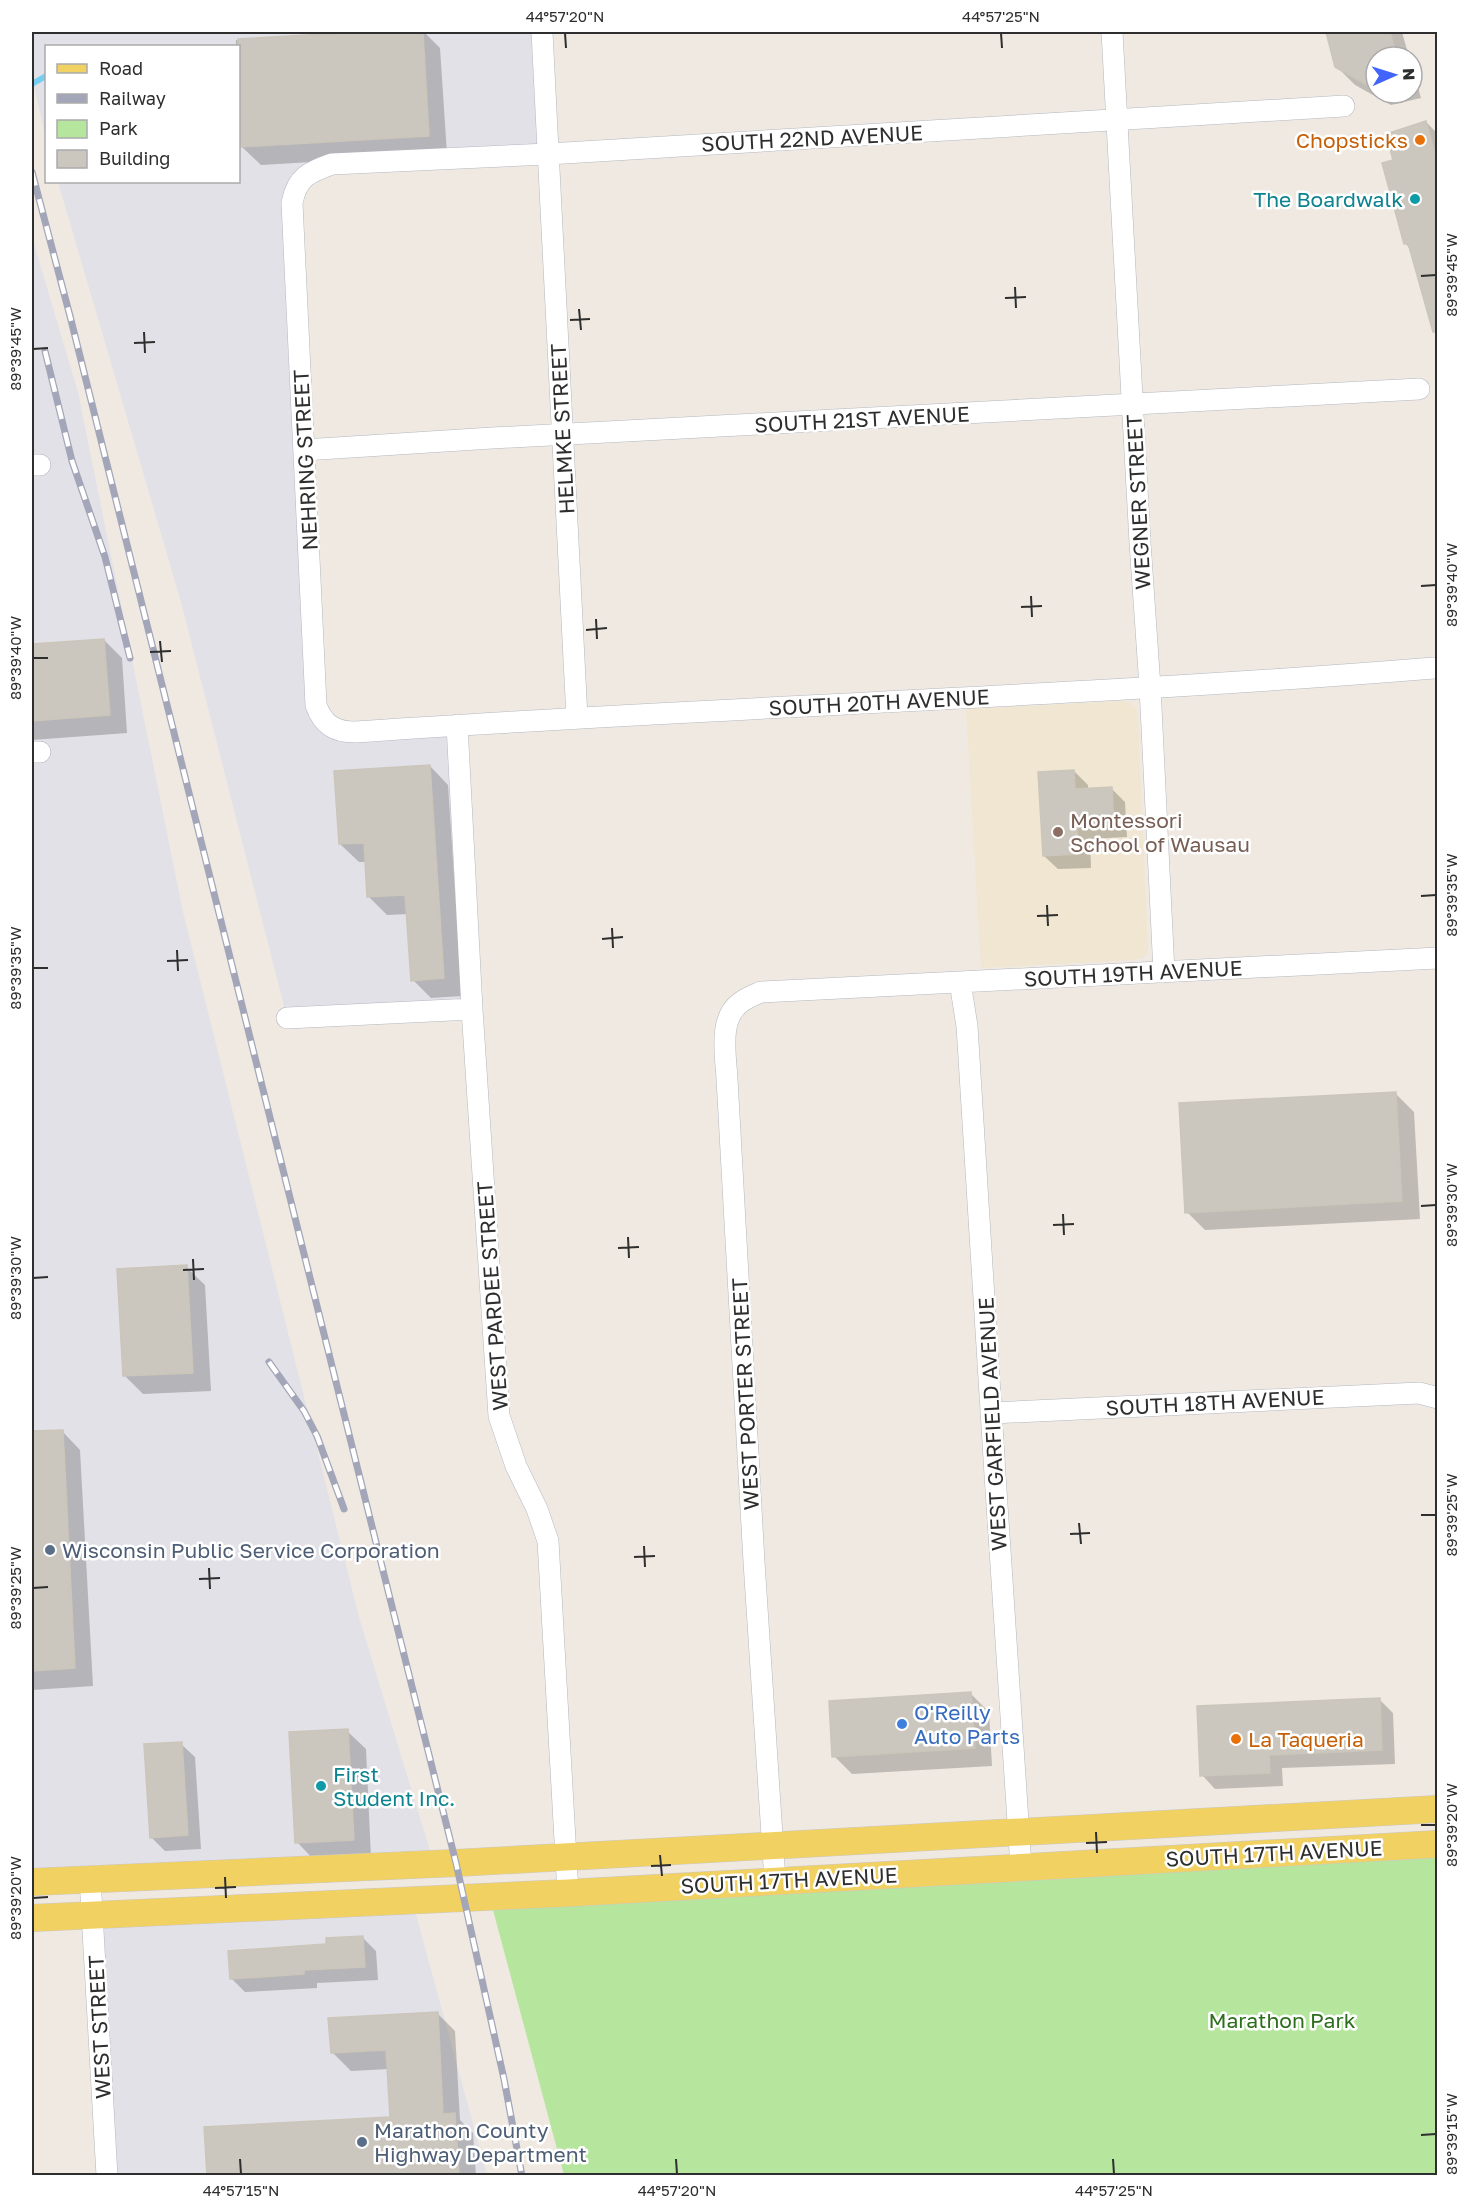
<svg xmlns="http://www.w3.org/2000/svg" width="1469" height="2207" viewBox="0 0 1469 2207" font-family="'Golos Text',sans-serif">
	<rect width="100%" height="100%" fill="#efe9e1"/>
	<path fill="#e3e1e8" d="M32 32H542L548 154 332 164 298 184 326 724 457 725 472 1009 287 1018 181 602 58 182H238V46H46V140L32 77Z
		M32 237 78 392 183 912 359 1617 434 1864 32 1882Z
		M412 1900 487 2175H107L92 1914Z"/>
	<path fill="#f0e6d1" d="M1122 701 1130 702 1133 705 1137 710 1138 718 1148 951 1143 958 1132 960 981 968 966 709Z"/>
	<path fill="#b6e59e" d="M1437 1856V2175H564L493 1910Z"/>
	<path fill="#0003" d="M384 32H424L440 48 447 154 261 165 242 147 238 46H236V40Z
		M1327 32H1402L1409 57H1376V93H1412V66L1421 98 1391 105 1355 85 1336 66Z
		M1426 122 1438 134V343L1411 250 1405 243 1394 160Z
		M104 640 122 658 127 733 32 740V645Z
		M430 766 448 785 462 996 431 998 413 980 408 914 387 915 369 897 366 862H359L340 844Z
		M1074 771 1088 785V790L1111 788 1125 802 1127 837 1090 839 1091 868 1058 869 1044 856Z
		M1395 1093 1414 1112 1420 1219 1205 1230 1187 1212Z
		M186 1267 205 1285 211 1391 143 1394 125 1376Z
		M62 1431 80 1450 93 1686 32 1690V1433Z
		M970 1693 989 1712 992 1766 852 1774 834 1756Z
		M1379 1699 1393 1713 1395 1764 1282 1768 1283 1786 1215 1789 1202 1775Z
		M347 1731 366 1749 371 1858 315 1861 297 1842Z
		M181 1744 195 1757 201 1849 165 1851 151 1837Z
		M363 1938 376 1951 378 1980 317 1983V1988L245 1992 231 1978 328 1946Z
		M437 2013 455 2031 460 2120 473 2133 476 2176H208L205 2128 392 2118 389 2069 351 2071 332 2052Z"/>
	<g fill="none" stroke-linecap="round" stroke-linejoin="round">
		<path stroke="#75cff0" stroke-width="6" d="M32 84 46 76"/>
	</g>
	<path fill="#cbc7bf" stroke="#cbc5ba" stroke-width="1.5" d="M359 32H423L429 136 241 147 238 39Z
		M1326 32H1390L1397 57H1376V90L1335 67Z
		M1426 121 1437 161V332H1433L1408 243 1404 244 1382 163 1393 160 1386 134Z
		M104 639 110 715 32 721V644Z
		M430 765 444 978 411 981 405 895 367 897 364 843 339 844 334 771Z
		M1074 770 1075 789 1112 787 1114 824 1077 826 1078 854 1043 856 1038 772Z
		M1396 1092 1402 1201 1185 1213 1179 1103Z
		M187 1265 193 1373 123 1376 117 1269Z
		M63 1430 75 1668 32 1671V1431Z
		M971 1692 975 1748 832 1757 829 1701Z
		M1380 1698 1382 1750 1269 1755 1270 1773 1200 1776 1197 1706Z
		M348 1729 354 1840 295 1843 289 1732Z
		M182 1742 188 1835 150 1838 144 1744Z
		M363 1936 365 1967 304 1970V1974L230 1979 228 1951 326 1944V1938Z
		M438 2012 443 2114 455 2113 459 2175H207L204 2127 390 2117 386 2050 331 2053 328 2018Z"/>
	<g fill="none" stroke-linecap="round" stroke-linejoin="round">
		<defs>
			<path id="minor" d="M542 32 577 718
				M1112 32 1140 543 1150 687 1164 972
				M1344 106 548 154 332 164C309 172 297 177 292 203L316 705C323 725 335 732 355 732 714 707 1075 697 1434 668
				M304 450 492 438 1419 389
				M32 465H40
				M457 725 472 1009 499 1416 516 1466 537 1509 548 1541 568 1893
				M32 752H40
				M960 982 967 1026C985 1306 1001 1587 1021 1867
				M287 1018 472 1009
				M992 1413 1419 1393 1438 1398
				M90 1878 107 2176
				M775 1881 754 1562 727 1079C726 1057 718 1019 740 1003 746 998 754 995 761 992L1438 958"/>
			<path id="major" d="M32 1882 456 1863 1438 1809
				M32 1918 568 1893 1438 1844"/>
		</defs>
		<use href="#minor" stroke="#b4b7c1" stroke-width="22"/>
		<use href="#major" stroke="#c9c9c9" stroke-width="28"/>
		<use href="#minor" stroke="#fff" stroke-width="21"/>
		<use href="#major" stroke="#f2d163" stroke-width="27"/>
		<defs>
			<path id="rail" d="M32 172 70 316 456 1863 504 2079 522 2176
				M45 351 72 461 105 557 130 658
				M269 1362 304 1411 317 1436 344 1509"/>
		</defs>
		<use href="#rail" stroke="#a3a6b8" stroke-width="7"/>
		<use href="#rail" stroke="#fff" stroke-width="4.5" stroke-dasharray="14" stroke-linecap="butt"/>
	</g>
	<path fill="none" stroke="#2e2e2e" stroke-width="2" d="M565 33 566 48M1001 33 1002 48M1421 276 1436 275M1015 287 1016 308M1005 298 1026 297M579 309 581 330M570 320 590 319M144 332 145 353M134 343 155 342M33 349 48 348M1421 586 1436 585M1031 596 1032 617M1021 607 1042 606M596 619 597 639M586 630 607 628M160 641 162 662M150 652 171 651M33 658H48M1421 896 1436 895M1047 905 1048 926M1037 916 1058 915M612 928 613 948M602 939 623 937M177 950 178 971M167 961 188 960M33 968H48M1421 1206 1436 1205M1063 1214 1064 1235M1053 1225 1074 1224M628 1237 629 1258M618 1248 639 1247M193 1259 194 1280M183 1270 204 1269M33 1278 48 1277M1421 1515H1436M1079 1523 1081 1544M1070 1534 1090 1533M644 1546 645 1567M634 1557 655 1556M209 1568 210 1589M199 1579 220 1578M33 1588 48 1587M1421 1825H1436M1096 1832 1097 1853M1086 1843 1107 1842M660 1855 662 1876M651 1866 671 1865M225 1877 226 1898M215 1888 236 1887M33 1898 48 1897M1421 2135 1436 2134M240 2159 241 2174M676 2159 677 2174M1113 2159 1114 2174"/>
	<g fill="#e8710a" stroke="#fff" stroke-width="2">
		<circle cx="1420" cy="140" r="6"/>
		<circle cx="1236" cy="1739" r="6"/>
	</g>
	<g fill="#0f9aa8" stroke="#fff" stroke-width="2">
		<circle cx="1415" cy="199" r="6"/>
		<circle cx="321" cy="1786" r="6"/>
	</g>
	<circle fill="#8d6e63" stroke="#fff" stroke-width="2" cx="1058" cy="832" r="6"/>
	<g fill="#5c6f8a" stroke="#fff" stroke-width="2">
		<circle cx="50" cy="1550" r="6"/>
		<circle cx="362" cy="2142" r="6"/>
	</g>
	<circle fill="#3f7fe0" stroke="#fff" stroke-width="2" cx="902" cy="1724" r="6"/>
	<g text-anchor="middle" dominant-baseline="central" stroke-width="5" stroke-linejoin="round" paint-order="stroke">
		<g font-size="21" fill="#2e2e2e" stroke="#fff">
			<text transform="translate(812 138) rotate(-3)">SOUTH 22ND AVENUE</text>
			<text transform="translate(862 419) rotate(-3)">SOUTH 21ST AVENUE</text>
			<text transform="translate(562 429) rotate(-93)">HELMKE STREET</text>
			<text transform="translate(305 460) rotate(-93)">NEHRING STREET</text>
			<text transform="translate(1138 502) rotate(-93)">WEGNER STREET</text>
			<text transform="translate(879 702) rotate(-3)">SOUTH 20TH AVENUE</text>
			<text transform="translate(1133 973) rotate(-3)">SOUTH 19TH AVENUE</text>
			<text transform="translate(492 1296) rotate(-94)">WEST PARDEE STREET</text>
			<text transform="translate(745 1394) rotate(-93)">WEST PORTER STREET</text>
			<text transform="translate(1215 1402) rotate(-3)">SOUTH 18TH AVENUE</text>
			<text transform="translate(992 1424) rotate(-93)">WEST GARFIELD AVENUE</text>
			<text transform="translate(1274 1853) rotate(-3)">SOUTH 17TH AVENUE</text>
			<text transform="translate(789 1880) rotate(-3)">SOUTH 17TH AVENUE</text>
			<text transform="translate(99 2027) rotate(-93)">WEST STREET</text>
		</g>
		<g font-size="21" fill="#c56008" stroke="#fff" text-anchor="end">
			<text x="1408" y="140">Chopsticks</text>
			<text x="1248" y="1739" text-anchor="start">La Taqueria</text>
		</g>
		<g font-size="21" fill="#0d838f" stroke="#fff" text-anchor="end">
			<text x="1403" y="199">The Boardwalk</text>
			<text x="333" y="1774" text-anchor="start">First<tspan x="333" dy="24">Student Inc.</tspan></text>
		</g>
		<g font-size="21" fill="#785e54" stroke="#fff" text-anchor="start">
			<text x="1070" y="820">Montessori<tspan x="1070" dy="24">School of Wausau</tspan></text>
		</g>
		<g font-size="21" fill="#4e5e75" stroke="#fff" text-anchor="start">
			<text x="62" y="1550">Wisconsin Public Service Corporation</text>
			<text x="374" y="2130">Marathon County<tspan x="374" dy="24">Highway Department</tspan></text>
		</g>
		<g font-size="21" fill="#366cbe" stroke="#fff" text-anchor="start">
			<text x="914" y="1712">O'Reilly<tspan x="914" dy="24">Auto Parts</tspan></text>
		</g>
		<g font-size="21" fill="#2c6e1b" stroke="#fff">
			<text x="1282" y="2020">Marathon Park</text>
		</g>
	</g>
	<rect width="1469" height="2207" fill="none" stroke="#ffffff" stroke-width="66"/>
	<rect x="45" y="45" width="195" height="138" fill="#ffffff" stroke="#ababab" stroke-width="1.5"/>
	<rect x="57" y="64" width="30" height="9" fill="#f2d163" stroke="#ababab" stroke-width="1.5"/>
	<text x="99" y="75" font-size="18" fill="#2e2e2e">Road</text>
	<rect x="57" y="94" width="30" height="9" fill="#a3a6b8" stroke="#ababab" stroke-width="1.5"/>
	<text x="99" y="105" font-size="18" fill="#2e2e2e">Railway</text>
	<rect x="57" y="120" width="30" height="18" fill="#b6e59e" stroke="#ababab" stroke-width="1.5"/>
	<text x="99" y="135" font-size="18" fill="#2e2e2e">Park</text>
	<rect x="57" y="150" width="30" height="18" fill="#cbc7bf" stroke="#ababab" stroke-width="1.5"/>
	<text x="99" y="165" font-size="18" fill="#2e2e2e">Building</text>
	<g transform="translate(1394 75) rotate(87)"><circle r="28" fill="#ffffff" stroke="#ababab" stroke-width="1.5"/>
	<path d="M0-4.5L10 22L0 15L-10 22Z" fill="#4264fb"/>
	<text y="-9" font-size="16" font-weight="bold" text-anchor="middle" fill="#2e2e2e">N</text>
	</g>
	<rect x="33" y="33" width="1403" height="2141" fill="none" stroke="#2e2e2e" stroke-width="2"/>
	<g font-size="15" text-anchor="middle" fill="#2e2e2e">
		<text x="565" y="22">44°57'20"N</text>
		<text x="1001" y="22">44°57'25"N</text>
		<text transform="translate(1452 275) rotate(-90)" y="5">89°39'45"W</text>
		<text transform="translate(16 349) rotate(-90)" y="5">89°39'45"W</text>
		<text transform="translate(1452 585) rotate(-90)" y="5">89°39'40"W</text>
		<text transform="translate(16 658) rotate(-90)" y="5">89°39'40"W</text>
		<text transform="translate(1452 895) rotate(-90)" y="5">89°39'35"W</text>
		<text transform="translate(16 968) rotate(-90)" y="5">89°39'35"W</text>
		<text transform="translate(1452 1205) rotate(-90)" y="5">89°39'30"W</text>
		<text transform="translate(16 1278) rotate(-90)" y="5">89°39'30"W</text>
		<text transform="translate(1452 1515) rotate(-90)" y="5">89°39'25"W</text>
		<text transform="translate(16 1588) rotate(-90)" y="5">89°39'25"W</text>
		<text transform="translate(1452 1825) rotate(-90)" y="5">89°39'20"W</text>
		<text transform="translate(16 1898) rotate(-90)" y="5">89°39'20"W</text>
		<text transform="translate(1452 2134) rotate(-90)" y="5">89°39'15"W</text>
		<text x="241" y="2196">44°57'15"N</text>
		<text x="677" y="2196">44°57'20"N</text>
		<text x="1114" y="2196">44°57'25"N</text>
	</g>
</svg>
